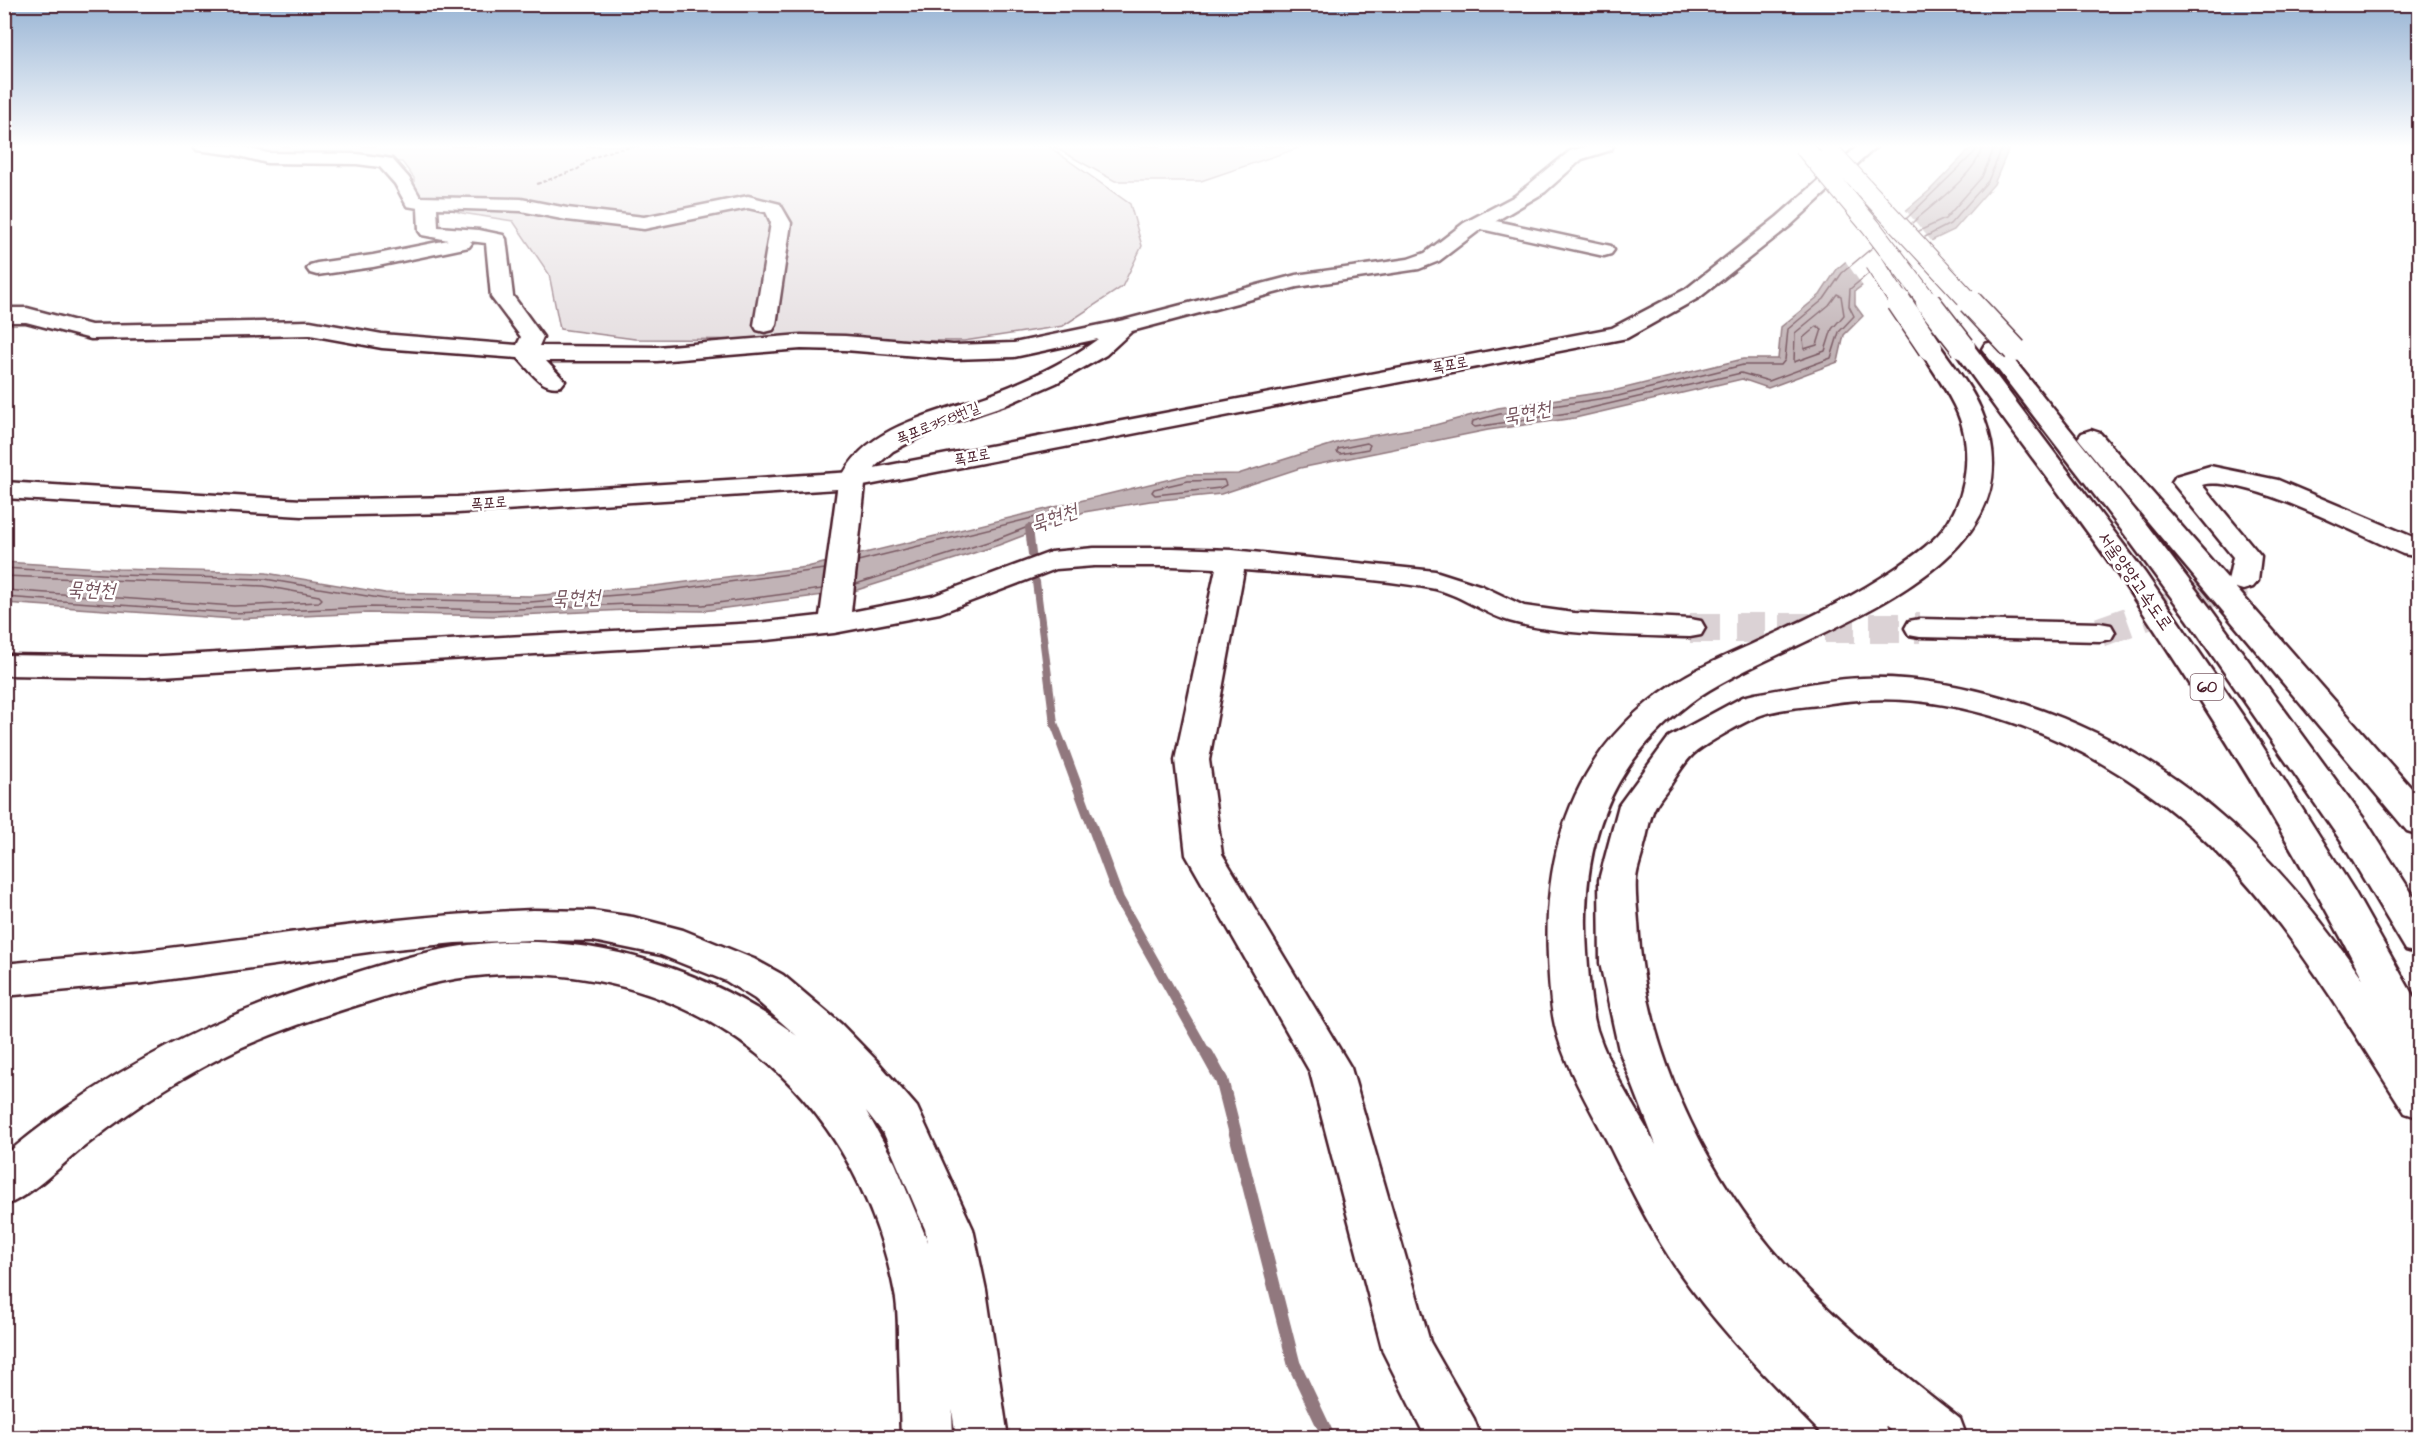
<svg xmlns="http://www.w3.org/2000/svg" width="2424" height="1442" viewBox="0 0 2424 1442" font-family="'Architects Daughter','Poor Story',sans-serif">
	<rect width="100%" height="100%" fill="#fff"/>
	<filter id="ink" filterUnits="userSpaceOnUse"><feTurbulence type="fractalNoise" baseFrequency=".0167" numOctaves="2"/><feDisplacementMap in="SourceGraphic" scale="12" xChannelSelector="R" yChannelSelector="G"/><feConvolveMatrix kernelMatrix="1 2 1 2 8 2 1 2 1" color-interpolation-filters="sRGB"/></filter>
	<g filter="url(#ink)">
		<path fill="#e5dee0" stroke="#987e86" stroke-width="1.5" d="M217 146H1048L1130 204 1142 246 1122 287 1063 326 964 341 635 339 560 329 549 274 513 221 462 213 415 199 414 178 402 162 226 149Z
			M1052 146H1304L1201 181H1115Z"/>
		<path fill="#c1b3b6" stroke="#91787e" stroke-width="1.5" d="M1973 146H2010L1994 184 1954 230 1910 251 1855 291V305L1863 316 1844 335 1838 362 1768 388 1742 379 1575 418 1488 430 1300 468 1221 494 1150 501 1084 512 999 545 854 591 703 611 627 610 493 616 369 613 234 619 5 603 4 562 118 569 266 573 385 593 530 596 654 586 807 567 1187 475 1238 474 1346 440 1435 425 1498 408 1617 390 1743 359H1778L1781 327 1820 295 1837 269 1929 191Z"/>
		<path fill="#fff" d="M1904 208 1933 243 1912 254 1864 288 1844 259Z"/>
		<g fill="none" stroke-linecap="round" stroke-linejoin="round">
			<path stroke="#7a5a63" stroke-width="1.5" d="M1907 218 1975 152 1977 146
				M1912 223C1936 202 1973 177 1984 146
				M1919 231 1945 219 1982 177 1995 146
				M1925 237 1950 224 1988 181 2003 146
				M1868 274 1850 289 1849 306 1854 316 1839 332 1831 358 1769 381 1741 373 1574 412 1475 427 1472 425 1473 421 1500 414 1618 396 1743 365H1781L1785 360 1788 329 1824 299 1842 273 1873 247
				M1837 294 1841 296 1844 315 1832 329 1825 351 1794 362 1795 333 1829 305Z
				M1817 326 1822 329 1817 345 1804 349 1803 338Z
				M1367 443 1370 445 1368 449 1340 454 1337 452 1338 449Z
				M1224 480 1226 485 1220 488 1155 495 1152 492 1154 489 1188 481Z
				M4 568 118 575 265 579 385 599 530 602 655 592 825 569
				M4 576 264 586 319 596 322 599 319 602 234 606 4 590
				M856 584 997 539 1046 520 1047 517 1044 515 858 561
				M4 597 234 613 369 607 493 610 627 604 703 605 822 589"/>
			<path stroke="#91787e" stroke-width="8" d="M1029 528 1032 554
				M1036 582 1054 723 1063 746"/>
			<path stroke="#91787e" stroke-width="10" d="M1062 745 1119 899 1207 1055"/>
			<path stroke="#91787e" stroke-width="13" d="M1207 1054 1222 1081 1294 1364 1329 1438"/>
			<path stroke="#dbd2d5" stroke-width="30" stroke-dasharray="30 15" stroke-linecap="butt" d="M1690 628H1920
				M2100 632 2243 581"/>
			<defs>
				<path id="minor" d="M194 146H240L267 153 357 154 386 158 392 159 409 178 420 197 521 199 567 208 644 217 748 196 780 204 791 223 776 325 773 330 765 332 757 330 754 325 771 223 766 212 748 208 644 229 567 220 521 211 437 208 438 227 479 230 503 235 506 239 513 296 543 337 539 346 657 347 801 335 845 336 953 345 1014 343 1124 320 1296 275 1408 259 1425 253 1464 223 1515 196 1570 151 1588 146H1613L1611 150 1582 159 1545 192 1496 221 1611 246 1614 250 1611 254 1604 256 1481 229 1439 261 1419 269 1297 287 1132 331 1106 355 1056 383 1008 404 937 428 893 451 876 466 865 485 851 612 933 596 1051 552 1094 548H1172L1232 550 1435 571 1482 586 1524 606 1574 613 1690 619 1701 621 1705 628 1701 635 1690 637C1635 635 1561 636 1509 621 1482 613 1459 593 1430 588 1369 577 1306 575 1244 570L1209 760 1222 854 1351 1068 1430 1342 1474 1419 1481 1438H1426L1383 1352 1310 1072 1186 855 1175 760 1216 568 1172 566H1094L1056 569 940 613 834 633 757 641 145 677 4 675V655L145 657 757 623 820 616 837 490C856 425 939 414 993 393 1030 379 1066 362 1098 339L1014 357 953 359 845 350 801 349 657 361H546L565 381 561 386C542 391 531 371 518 358L382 348 310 335 91 339 26 322H4V308H27L91 325 310 321 382 334 517 345 521 337 491 297 486 243 470 241 472 243 469 247 373 267 317 275 310 273 307 269 310 265 317 263 373 255 448 240 422 235 419 231 418 208 407 206 395 184 380 167 357 164 267 163 236 155 197 150Z
					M2210 466 2278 480 2420 540V557L2403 554C2362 536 2241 473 2202 485L2261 556 2258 581 2253 587 2243 590 2233 587 2228 581 2233 557 2172 482 2176 476Z
					M1920 619 2100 623 2111 625 2115 632 2111 639 2100 641 1920 637 1909 635 1905 628 1909 621Z"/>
				<path id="major" d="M1858 146H1877L1791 225 1700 297 1627 338 853 488 457 513 302 516 4 498V482L302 500 457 497 853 472 1612 328 1686 289 1777 217Z"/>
				<path id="highway" d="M1963 340 1971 342 2145 573 2249 725 2353 889 2420 1008V1118L2405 1113C2335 1004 2268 885 2164 805 2072 734 1948 685 1831 703 1810 707 1784 707 1764 714 1750 718 1709 742 1697 751 1686 759 1678 774 1671 784 1666 791 1660 798 1656 805 1649 817 1648 833 1644 846 1642 857 1637 868 1636 879 1635 893 1637 908 1638 922 1643 1031 1689 1140 1755 1228 1811 1303 1887 1361 1960 1419L1967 1438H1899L1885 1426 1890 1438H1826C1778 1389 1730 1341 1690 1287 1656 1242 1632 1191 1607 1141 1588 1104 1565 1067 1555 1026 1550 1004 1549 980 1548 957 1543 845 1576 748 1673 684 1700 666 1731 654 1761 640 1807 619 1854 597 1896 568 1915 555 1936 541 1948 522 1968 492 1972 447 1958 414 1948 390 1932 370 1919 348L1922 343 1930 341 1938 343C1954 366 1975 391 1984 418 2045 581 1780 635 1690 703 1605 768 1580 850 1587 953 1589 978 1590 1005 1597 1030 1610 1070 1635 1108 1656 1145L1619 1050 1600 963 1599 880 1619 805 1669 737 1743 697 1755 694C1790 688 1827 679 1863 678 1912 676 1964 686 2011 700 2171 749 2269 844 2363 979 2292 842 2209 710 2123 582 2068 502 2007 427 1952 347L1955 342Z
					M1993 342 2001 344 2143 520 2210 608 2367 823 2420 906V954L2406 950 2341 841 2188 620 2123 532 1982 349 1985 344Z
					M2091 430 2100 433 2420 798V835L2407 831 2082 443 2078 438 2082 433Z
					M533 910 593 911 633 917 683 930 754 959 783 975 841 1024 876 1060 917 1107 973 1229 986 1290 1008 1438H956L952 1410 953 1438H901C900 1406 899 1374 898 1343 898 1328 898 1313 896 1299 858 1092 699 960 487 975 445 978 405 990 364 1003 322 1016 280 1030 240 1048 187 1073 136 1106 90 1142 63 1162 35 1194 4 1206V1156C101 1074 208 1018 329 981 375 967 421 951 469 945 583 930 706 966 797 1036L755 999 726 981 661 955 593 941 533 940 455 943 376 951 144 983 4 996V964C51 959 98 956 145 951 274 936 402 915 533 910ZM866 1111 884 1134 925 1229 928 1242 895 1163Z"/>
			</defs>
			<use href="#minor" stroke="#4a1f2b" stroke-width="5"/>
			<use href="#major" stroke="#4a1f2b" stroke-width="5"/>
			<use href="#highway" stroke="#4a1f2b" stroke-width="5"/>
			<path stroke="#4a1f2b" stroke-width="2" stroke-dasharray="4 2" stroke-linecap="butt" d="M537 184 578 169 590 159 613 150 640 146"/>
			<use href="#minor" fill="#fff" fill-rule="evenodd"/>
			<use href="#major" fill="#fff" fill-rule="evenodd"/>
			<use href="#highway" fill="#fff" fill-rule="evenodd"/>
			<defs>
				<path id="highway-bridge-far1" d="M1803 146 1871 227 1929 303
					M1830 151 1971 303
					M1874 263 1900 303"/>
				<path id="highway-bridge" d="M1899 302 1930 348
					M1928 302 1963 347
					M1970 302 2015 350"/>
			</defs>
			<use href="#highway-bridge-far1" stroke="#4a1f2b" stroke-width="21" stroke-linecap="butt"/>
			<use href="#highway-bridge" stroke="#4a1f2b" stroke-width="27" stroke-linecap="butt"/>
			<use href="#highway-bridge-far1" stroke="#fff" stroke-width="19"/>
			<use href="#highway-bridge" stroke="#fff" stroke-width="24"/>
		</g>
	</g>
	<linearGradient id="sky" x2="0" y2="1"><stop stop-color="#98b4d4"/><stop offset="0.42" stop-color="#fff"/><stop offset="1" stop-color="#fff" stop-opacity="0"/></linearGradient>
	<rect width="2424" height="348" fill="url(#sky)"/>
	<g text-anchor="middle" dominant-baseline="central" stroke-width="5" stroke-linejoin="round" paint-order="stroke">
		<g font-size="15" fill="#4a1f2b" stroke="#fff">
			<text transform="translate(1450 365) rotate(-11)">폭포로</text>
			<text transform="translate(938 423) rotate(-22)">폭포로358번길</text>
			<text transform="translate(972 457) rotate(-11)">폭포로</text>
			<text transform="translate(489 503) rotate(-4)">폭포로</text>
		</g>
		<rect fill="#fff" stroke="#80626b" stroke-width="1.5" x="2190.5" y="674" width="33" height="26" rx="4.5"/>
		<g font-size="16" font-weight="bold" fill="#4a1f2b">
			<text x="2207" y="687">60</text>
		</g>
		<g font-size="18" fill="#4a1f2b" stroke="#fff">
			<text transform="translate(2135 581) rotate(55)">서울양양고속도로</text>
		</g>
		<g font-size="20" font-style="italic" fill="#74535c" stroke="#fff">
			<text transform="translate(1527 413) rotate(-11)">묵현천</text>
			<text transform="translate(1054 518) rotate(-19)">묵현천</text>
			<text transform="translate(91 590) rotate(2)">묵현천</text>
			<text transform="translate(576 598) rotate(-2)">묵현천</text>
		</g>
	</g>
	<rect width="2424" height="1442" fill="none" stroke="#fff" stroke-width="24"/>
	<rect x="12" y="12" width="2400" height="1418" fill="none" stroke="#4a1f2b" stroke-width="2" filter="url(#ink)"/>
</svg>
